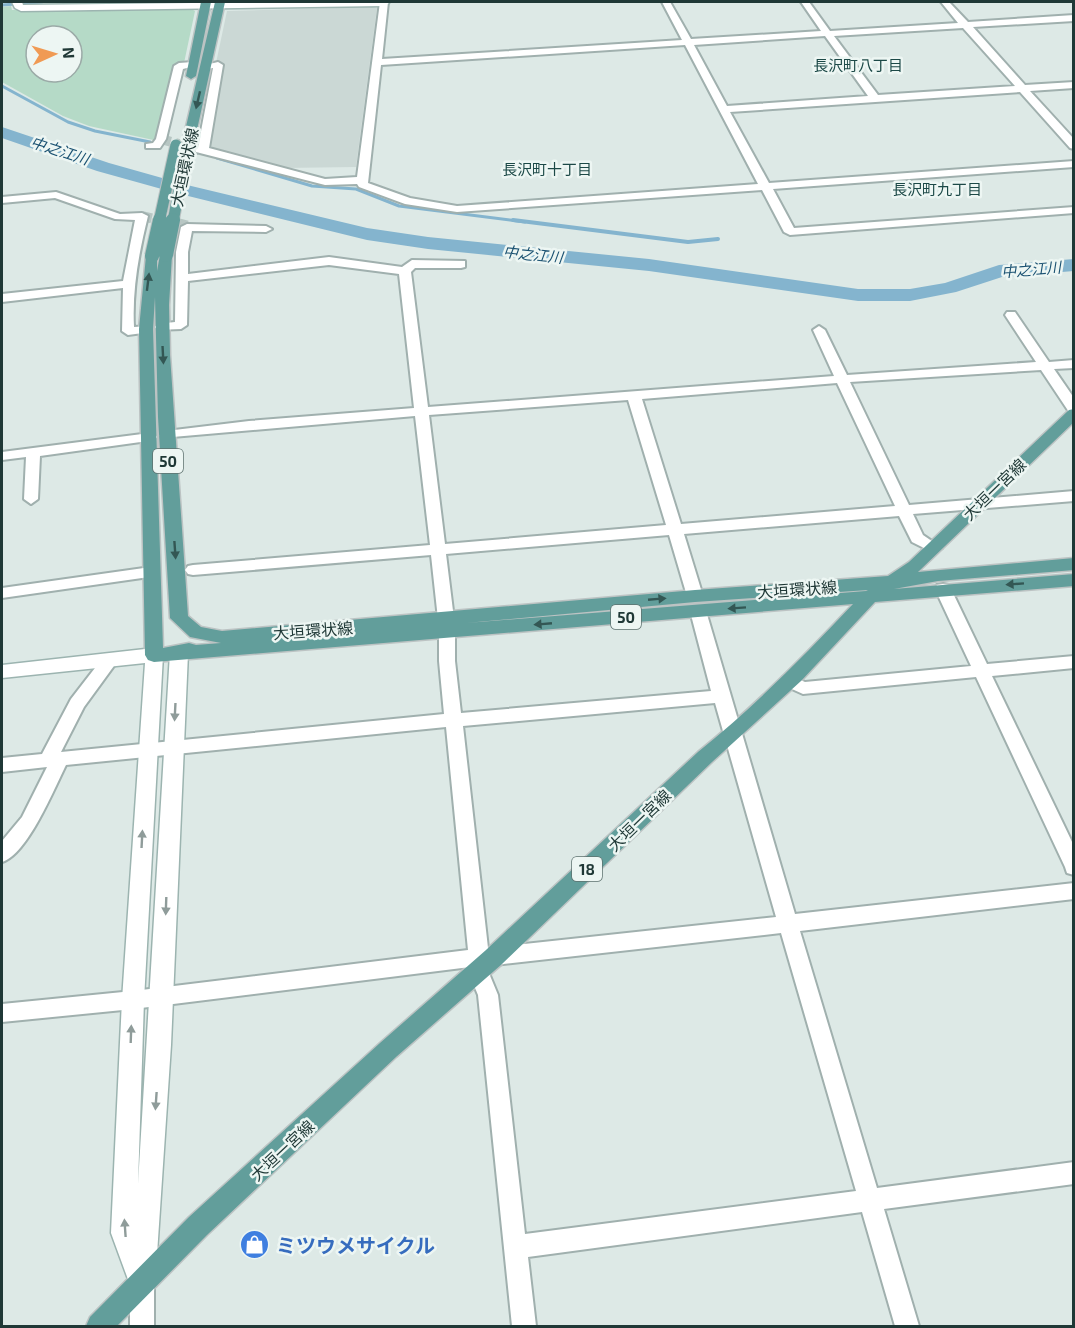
<svg xmlns="http://www.w3.org/2000/svg" width="1075" height="1328" viewBox="0 0 1075 1328" font-family="'Exo 2','Noto Sans JP',sans-serif">
	<rect width="100%" height="100%" fill="#dde9e6"/>
	<path fill="#cbd8d5" d="M373 7 377 8 356 167 283 168 210 148 222 64 216 63 227 11Z"/>
	<path fill="#b5dac7" fill-rule="evenodd" d="M11 6 12 10 191 9 195 11 184 63 176 64 158 141 89 126 63 116 2 82V7ZM36 36H72V72H36Z"/>
	<g fill="none" stroke-linecap="round" stroke-linejoin="round">
		<path stroke="#84b4ce" stroke-width="3" d="M2 5 42 2
			M2 86 68 122 95 131 150 142
			M217 158 312 186 356 189 399 206 525 222"/>
		<path stroke="#84b4ce" stroke-width="4" d="M513 220 688 242 718 239"/>
		<path fill="#84b4ce" fill-rule="evenodd" d="M2 127 109 163 187 185 367 228 428 237 649 259 858 289H910L945 283 999 265 1074 259V271L1002 277 956 292 910 301H858L649 271 428 249 367 240 176 193 97 171 2 138Z"/>
		<path stroke="#b7c6c3" stroke-width="10" stroke-dasharray="10 5" stroke-linecap="butt" d="M161 139 200 150
			M142 216 166 222"/>
		<path stroke="#b7c6c3" stroke-width="13" stroke-dasharray="13 7" stroke-linecap="butt" d="M159 220 187 227"/>
		<defs>
			<path id="street" d="M380 2H388L382 59 682 40 662 2H670L691 39 821 31 801 2H809L830 31 958 23 941 2H949L968 22 1074 15V21L973 27 1025 85 1074 82V88L1030 91 1074 139V149L1070 148 1020 92 730 112 769 183 1074 161V167L773 189 794 228 1074 207V213L790 235 784 232 762 190 457 212 405 204 359 187 357 184 325 185 196 152 195 150 198 147 213 68 206 69 201 66 218 62 223 65 209 148 325 179 357 177ZM963 28 1015 86 878 95 834 36ZM825 36 868 96 727 106 694 45ZM685 45 758 184 457 206 410 198 368 183 381 65Z
				M179 63 193 62 198 65 183 69 166 139 160 148H146V144L153 143 156 139 174 66Z
				M56 192 120 214 142 213 148 216C139 252 132 289 134 327L150 326 152 329 150 332 128 335 122 331 123 288 2 302V294L123 281 135 220 115 219 55 198 2 203V197Z
				M187 224 266 226 272 229 266 232 192 231 188 252V274L329 257 402 267 412 260 465 261V267L461 268H415L411 272 428 407 834 376 813 330 819 326 825 330 847 375 1036 362 1005 315 1007 312H1015L1049 362 1074 360V368L1054 369 1074 398V413L1069 412 1041 370 850 382 909 505 1074 491V501L913 514 923 535 942 548 934 553 912 542 899 516 684 534 703 596 701 600H689L687 596 669 535 446 554 454 619 452 623H440L438 619 431 555 193 575 188 574 185 570 188 566 193 565 430 545 415 416 161 438 159 435 166 431 249 421 414 408 399 274 329 265 188 281 187 325 181 329 157 330 155 327 157 324 175 322 176 252 181 227ZM837 383 895 506 681 524 642 399ZM628 400 666 525 445 544 429 415Z
				M150 433 155 434 157 437 155 440 40 456 38 499 31 504 24 499 26 457 2 460V452Z
				M151 567 156 568 159 572 156 576 2 598V588Z
				M943 584 949 585 951 589 987 664 1074 656V668L992 676 1074 846V875L1067 873 1065 867 976 677 803 694 783 685 781 681 783 677 789 675 805 682 971 666 935 589 937 585Z
				M698 605 704 607 706 611 795 914 1074 883V899L800 931 877 1188 1074 1162V1184L884 1209 919 1326H895L862 1212 528 1257 536 1326H512L478 995 468 971 470 967 133 1009 2 1022V1004L133 991 468 950 446 727 66 765C54 789 27 855 2 862V841L22 817 47 767 2 772V758L42 754 71 699 105 655H117L119 659 84 707 61 752 444 714 439 661V632L441 628H453L455 632V661L461 713 711 691 690 611 692 607ZM715 703 776 917 488 948 463 726ZM781 933 856 1191 525 1234 498 995 486 966Z
				M142 1272 150 1276 154 1284V1326H130V1284L134 1276Z"/>
			<path id="secondary" d="M12 2H22L23 5 279 2 389 3 384 6 21 11 15 8Z
				M179 647 185 648 188 653 171 1045 155 1284 151 1293 142 1297 133 1293 111 1233 122 1000 145 663 2 678V665L154 648 160 650 163 655 144 1000 138 1184 170 653 173 648Z"/>
			<path id="primary" d="M201 2H211L196 76 191 79 186 76Z
				M215 2H225L193 148 187 151 181 148Z
				M166 251 172 255 169 305 170 355 188 616 201 627 222 631 695 590 888 576 909 562 1069 410 1074 409V422L918 572 1074 558V570L938 581 894 589 1074 574V586L875 602 801 681 712 762 502 964 396 1057 207 1235 117 1326H86L90 1317 189 1217 380 1043 486 950 698 752C754 707 804 656 853 604L154 662 148 660 145 655 139 329 146 256 147 253H157V271L160 255ZM155 297 158 417 170 618 190 637 221 643 196 645 189 643 163 648 153 329ZM868 590 866 591 466 623 695 602Z"/>
		</defs>
		<use href="#street" stroke="#a0b0ae" stroke-width="4"/>
		<use href="#secondary" stroke="#9cb4b0" stroke-width="3"/>
		<use href="#primary" stroke="#bcc3c3" stroke-width="3"/>
		<use href="#street" fill="#fff" fill-rule="evenodd"/>
		<use href="#secondary" fill="#fff" fill-rule="evenodd"/>
		<use href="#primary" fill="#629e9b" fill-rule="evenodd"/>
		<defs>
			<path id="primary-bridge-far1" d="M159 222 176 145
				M173 222 181 179"/>
			<path id="primary-bridge" d="M166 255 173 220
				M152 256 160 220"/>
		</defs>
		<use href="#primary-bridge-far1" stroke="#bcc3c3" stroke-width="13" stroke-linecap="butt"/>
		<use href="#primary-bridge" stroke="#bcc3c3" stroke-width="16" stroke-linecap="butt"/>
		<use href="#primary-bridge-far1" stroke="#629e9b" stroke-width="11"/>
		<use href="#primary-bridge" stroke="#629e9b" stroke-width="14"/>
	</g>
	<defs><path id="oneway-solid" d="M-6-.8H1V-3.2L6.5 0L1 3.2V.8H-6Z" transform="scale(1.5)"/></defs>
	<g fill="#335754">
		<use href="#oneway-solid" transform="translate(198 100) rotate(103)"/>
		<use href="#oneway-solid" transform="translate(148 282) rotate(-83)"/>
		<use href="#oneway-solid" transform="translate(163 355) rotate(87)"/>
		<use href="#oneway-solid" transform="translate(175 550) rotate(86)"/>
		<use href="#oneway-solid" transform="translate(1015 584) rotate(176)"/>
		<use href="#oneway-solid" transform="translate(657 599) rotate(-5)"/>
		<use href="#oneway-solid" transform="translate(737 608) rotate(176)"/>
		<use href="#oneway-solid" transform="translate(543 624) rotate(175)"/>
	</g>
	<g fill="#8f9c9a">
		<use href="#oneway-solid" transform="translate(175 712) rotate(93)"/>
		<use href="#oneway-solid" transform="translate(142 839) rotate(-87)"/>
		<use href="#oneway-solid" transform="translate(166 906) rotate(92)"/>
		<use href="#oneway-solid" transform="translate(131 1034) rotate(-88)"/>
		<use href="#oneway-solid" transform="translate(156 1101) rotate(94)"/>
		<use href="#oneway-solid" transform="translate(125 1228) rotate(-94)"/>
	</g>
	<defs>
		<symbol id="shop-disc" viewBox="-11 -11 22 22"><circle r="9.5" fill="#3f7fe0" stroke="#edf6f3"/><path d="M-5-2.5h2.3a2.7 3.5 0 0 1 5.4 0H5L5.5 6h-11ZM-1.5-2.5h3a1.5 2.3 0 0 0-3 0Z" fill="#fff"/></symbol>
	</defs>
	<g fill-rule="evenodd">
		<use href="#shop-disc" x="238" y="1228" width="33" height="33"/>
	</g>
	<g text-anchor="middle" dominant-baseline="central" stroke-width="5" stroke-linejoin="round" paint-order="stroke">
		<g font-size="15" fill="#1c4947" stroke="#edf6f3">
			<text x="858" y="65">長沢町八丁目</text>
			<text x="547" y="169">長沢町十丁目</text>
			<text x="937" y="189">長沢町九丁目</text>
		</g>
		<g font-size="15" font-style="italic" fill="#1b5272" stroke="#edf6f3">
			<text transform="translate(60 150) rotate(18)">中之江川</text>
			<text transform="translate(533 254) rotate(6)">中之江川</text>
			<text transform="translate(1031 269) rotate(-5)">中之江川</text>
		</g>
		<g fill="#edf6f3" stroke="#5d716f" stroke-width="1.5">
			<rect x="153" y="449" width="30" height="24" rx="4.5"/>
			<rect x="611" y="605" width="30" height="24" rx="4.5"/>
			<rect x="572" y="857" width="30" height="24" rx="4.5"/>
		</g>
		<g font-size="15" font-weight="bold" fill="#1f3836">
			<text x="168" y="461">50</text>
			<text x="626" y="617">50</text>
			<text x="587" y="869">18</text>
		</g>
		<g font-size="16" fill="#1f3836" stroke="#edf6f3">
			<text transform="translate(184 167) rotate(-78)">大垣環状線</text>
			<text transform="translate(994 489) rotate(-44)">大垣一宮線</text>
			<text transform="translate(797 589) rotate(-4)">大垣環状線</text>
			<text transform="translate(313 630) rotate(-4)">大垣環状線</text>
			<text transform="translate(639 820) rotate(-44)">大垣一宮線</text>
			<text transform="translate(282 1150) rotate(-43)">大垣一宮線</text>
		</g>
		<g font-size="20" font-weight="bold" fill="#366cbe" stroke="#edf6f3" text-anchor="start">
			<text x="276" y="1245">ミツウメサイクル</text>
		</g>
	</g>
	<rect width="1075" height="1328" fill="none" stroke="#1f3836" stroke-width="6"/>
	<g transform="translate(54 54) rotate(86)"><circle r="28" fill="#edf6f3" stroke="#9baaa7" stroke-width="1.5"/>
	<path d="M0-4.5L10 22L0 15L-10 22Z" fill="#f09a54"/>
	<text y="-9" font-size="16" font-weight="bold" text-anchor="middle" fill="#1f3836">N</text>
	</g>
</svg>
